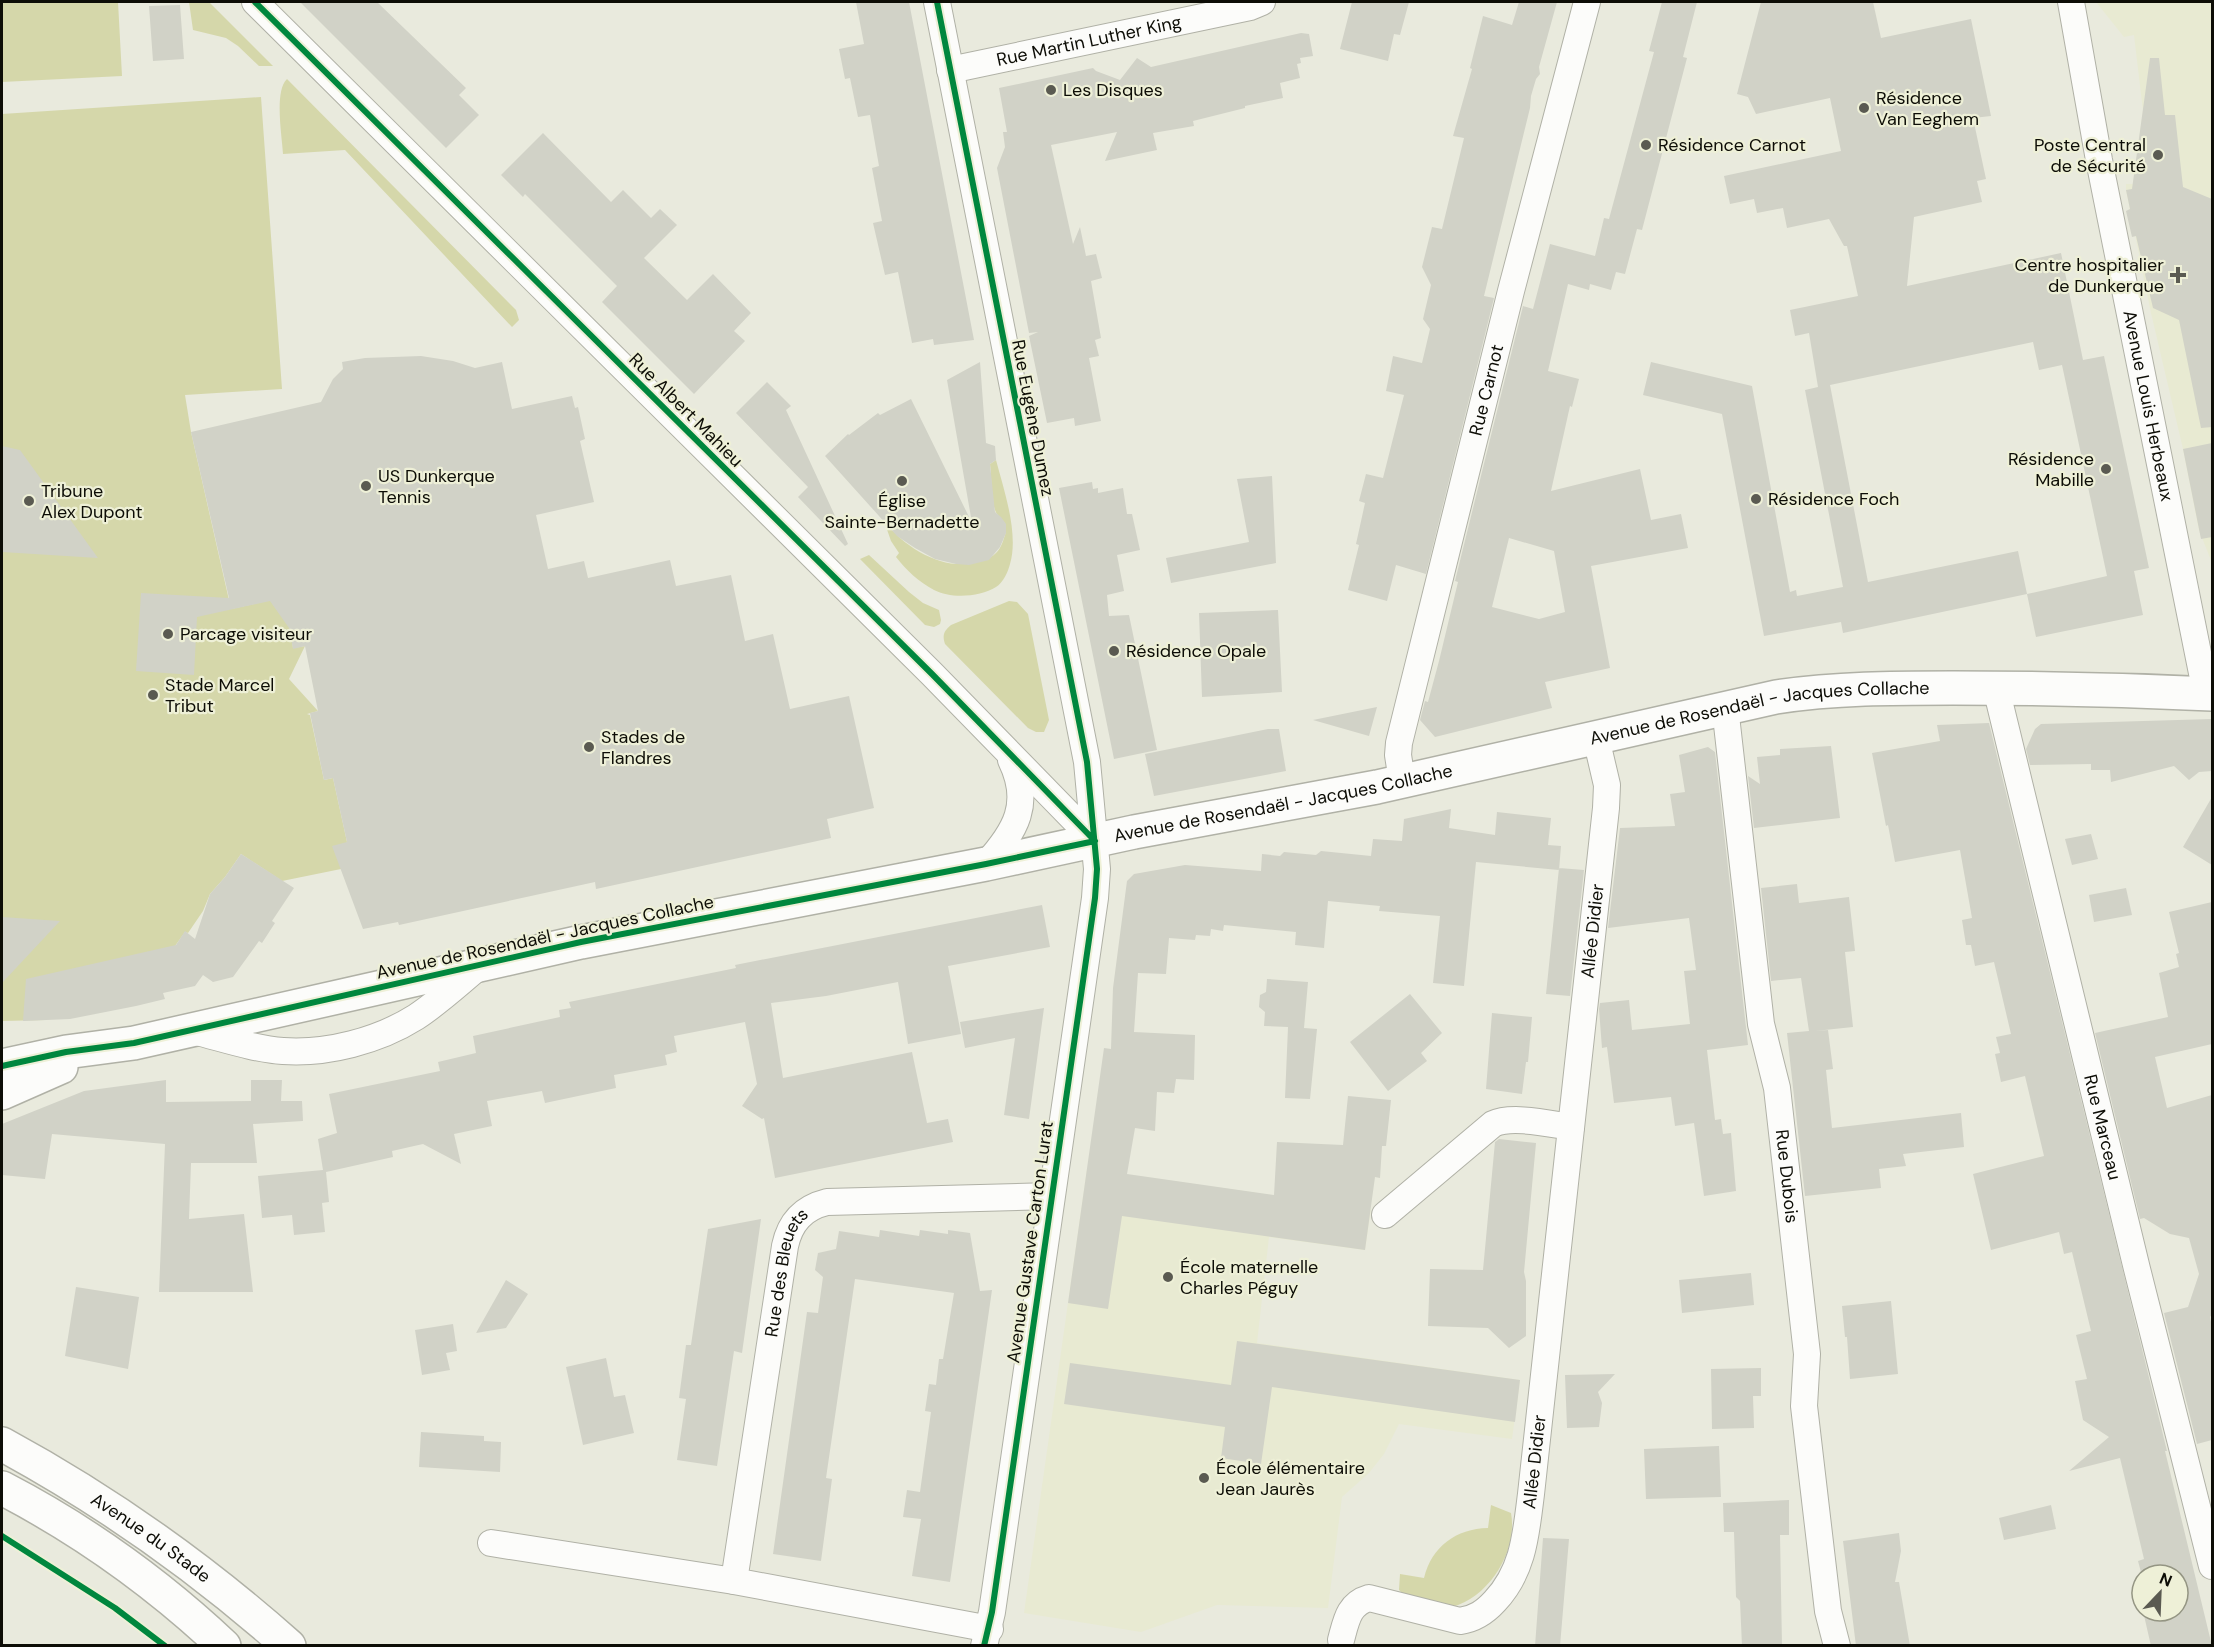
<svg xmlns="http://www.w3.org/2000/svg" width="2214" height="1647" viewBox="0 0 2214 1647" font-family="'DM Sans',sans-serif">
	<rect width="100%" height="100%" fill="#e9eadd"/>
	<path fill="#e8ead2" d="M2096 2H2212V563L2199 530 2183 449 2151 313 2126 190V184H2133L2143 111 2134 35 2124 37Z
		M1087 1169 1371 1209 1365 1250 1269 1237 1257 1343 1520 1380 1512 1439 1399 1424 1384 1454 1369 1473 1342 1497 1328 1608 1217 1605 1141 1632 1024 1613Z"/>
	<path fill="#d5d7aa" d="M2 2H118L122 76 2 82Z
		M189 2H209L273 66H259L238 46 226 38 193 30Z
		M287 79 516 310 519 320 512 327 345 150 283 154C282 136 274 91 287 79Z
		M261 97 282 389 185 395 191 432 231 609 280 598 290 626 293 648 305 646 289 679 318 711 307 714 310 715 324 780 333 778 347 842 341 869 282 881 241 854 225 877 210 894 203 911 188 933 185 932 170 953 44 1004 45 1020 2 1021V114Z
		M996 460C1004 490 1019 534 1010 564 1008 572 1003 583 996 587 980 597 951 599 934 590 919 582 906 570 896 557L899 553 891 541 883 518C897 541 929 562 956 564 962 564 968 562 974 562 991 559 999 555 1004 538 1011 520 998 520 995 510 990 497 992 478 990 464Z
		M869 555 909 592 923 603 939 610 941 620 940 624 934 627 925 625 860 559Z
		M1009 601 1017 602 1028 614 1049 720 1044 732H1036L1028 728 945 644C942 635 944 631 951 625Z
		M1491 1505 1511 1513C1518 1550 1490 1597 1452 1607L1402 1593 1399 1590 1400 1574 1424 1578C1432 1546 1456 1529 1488 1528Z"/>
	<path fill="#d1d2c7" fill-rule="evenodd" d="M300 2H377L466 88 459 95 479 115 446 148Z
		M856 2H909L974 340 934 345 933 339 912 343 898 272 885 275 873 223 882 221 872 168 879 166 870 115 858 117 850 78 845 79 839 49 864 44Z
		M1352 2H1409L1400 35 1394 34 1388 61 1340 49Z
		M1519 2H1557L1539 67 1540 74 1536 79 1531 96 1530 108 1484 296 1494 298 1426 574 1396 565 1387 601 1348 590 1359 545 1356 544 1365 503 1359 501 1366 474 1383 478 1404 395 1386 391 1393 356 1422 363 1430 329 1423 319 1431 285 1422 267 1432 227 1442 229 1464 138 1453 136 1472 69 1470 68 1483 16 1512 25Z
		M1662 2H1697L1683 57 1687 58 1642 230 1637 229 1625 274 1616 272 1611 290 1590 284 1589 290 1568 284 1548 371 1579 379 1572 407 1570 406 1551 491 1640 469 1651 520 1681 514 1688 548 1591 566 1610 668 1545 682 1552 708 1435 737 1420 720 1425 701 1428 702 1439 661 1458 582 1455 581 1523 306 1533 309 1550 244 1595 256 1604 218 1609 219 1654 52 1649 51ZM1509 538 1554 551 1565 612 1539 619 1492 607Z
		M1761 2H1873L1881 38 1971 19 1991 116 1973 118 1986 179 1977 181 1982 202 1914 217 1907 286 2061 253 2083 360 2104 356 2149 568 2134 571 2143 615 2036 637 2027 594 1843 633 1841 622 1764 636 1722 414 1643 395 1651 362 1752 386 1790 592 1796 590 1797 596 1843 587 1805 390 1818 387 1809 333 1795 336 1790 310 1858 296 1847 246H1844L1829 219 1787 228 1783 208 1757 213 1754 199 1730 204 1724 176 1841 151 1830 98 1756 114 1748 97 1737 94ZM2033 342 2039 370 2062 365 2107 576 2027 594 2018 551 1868 582 1830 385Z
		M180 5 184 59 153 61 149 6Z
		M1301 33 1309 34 1313 56 1300 58 1301 63 1297 64 1300 78 1280 83 1283 98 1245 106V108L1193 121 1194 126 1153 133 1157 150 1105 161 1117 132 1051 145 1073 244 1080 227 1086 256 1096 254 1102 278 1091 281 1101 338 1095 340 1099 356 1089 358 1101 421 1075 426 1074 418 1047 423 1029 336 1038 332 1029 333 997 168 1005 147 1003 132H1007L999 88 1093 68 1096 71 1120 80 1137 58 1151 67Z
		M2150 58H2159L2165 115H2175L2183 187 2212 199V427L2201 428 2179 320 2153 308 2136 236 2132 237 2126 211 2130 209 2126 190 2132 189Z
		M543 133 611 202 623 190 651 218 660 209 677 225 644 258 687 300 713 274 751 313 734 331 745 341 694 394 602 302 617 286 525 194 523 197 501 175Z
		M421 356 453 361 475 368 502 362 512 409 572 396 575 408 578 407 585 439 580 441 594 502 536 515 548 569 584 561 588 578 670 560 676 586 731 575 745 641 773 634 790 709 849 696 874 808 827 819 831 838 596 889 595 882 399 925 398 922 363 929 332 846 347 842 333 778 324 780 310 713 318 711 305 646 293 649 289 628 270 601 197 617 194 675 136 671 141 593 229 598 191 432 321 402 333 379 343 369 342 362 365 358Z
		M980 362 986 443 995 446 996 460 990 464 995 512 1001 517 1006 524V533L1000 547 989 560 969 565 956 564 935 559 915 548 897 536 825 456 848 434 849 435 878 413 880 415 911 399 972 523 947 380Z
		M767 382 791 406 786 410 848 544 845 546 798 497 808 487 736 413Z
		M2212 443V537L2201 539 2183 449Z
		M2 446 20 450 98 558 2 552Z
		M1272 476 1276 563 1171 583 1166 558 1249 542 1237 479Z
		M1092 482 1093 489 1098 488V493L1123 488 1127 514H1132L1140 550 1117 555 1124 591 1107 595 1109 616 1129 615 1157 750 1114 759 1059 488Z
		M1278 610 1282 692 1202 697 1199 613Z
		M1377 707 1369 736 1313 720Z
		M2212 719V771L2199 772 2189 780 2174 766 2111 782 2110 770H2091V764L2030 765 2026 749 2035 729 2041 724Z
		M1989 723 2167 1451H2165L2212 1646H2151L2143 1611H2178V1575L2142 1576 2138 1561 2144 1559 2120 1458 2069 1471 2109 1437 2083 1420 2075 1381 2087 1379 2076 1335 2091 1331 2072 1252 2064 1254 2059 1232 1991 1250 1973 1174 2044 1156 2025 1076 2001 1082 1995 1054 2000 1053 1996 1037 2011 1034 1994 962 1975 966 1971 945H1966L1962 920 1972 918 1960 850 1895 862 1888 825 1886 826 1872 753 1940 741 1937 725Z
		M1268 729H1279L1286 771 1154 796 1145 754Z
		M1831 746 1840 818 1754 828 1748 776 1760 784 1757 757 1780 755V749Z
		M1708 747 1715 752 1748 1045 1707 1050 1715 1120 1721 1119 1723 1134 1731 1133 1736 1191 1704 1196 1694 1123 1675 1126 1671 1097 1614 1103 1607 1047 1602 1048 1599 1009 1600 1003 1629 1000 1632 1030 1690 1024 1684 971 1696 970 1689 918 1608 928 1620 828 1675 826 1670 794 1685 792 1679 755Z
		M2212 797V865L2183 847Z
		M1451 809 1449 828 1495 835 1497 812 1551 818 1548 845 1561 846 1559 870 1476 862 1464 986 1433 983 1440 916 1379 911 1380 906 1328 901 1324 948 1295 945 1296 932 1224 925 1223 931 1211 929 1210 936 1196 935 1195 940 1169 938 1166 974 1138 973 1134 1032 1195 1035 1194 1080 1176 1079 1174 1093 1157 1092 1155 1131 1135 1128 1127 1174 1274 1195 1277 1142 1343 1145 1348 1096 1391 1100 1386 1146H1382L1380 1178 1375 1177 1365 1250 1122 1216 1108 1309 1068 1303 1104 1048 1111 1049 1113 988 1127 881 1134 874 1185 865 1261 871 1262 854 1280 856 1284 852 1316 855 1321 851 1371 856 1373 839 1402 841 1404 819Z
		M2091 834 2098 859 2072 865 2065 839Z
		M241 854 294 888 272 921 275 923 262 943 259 941 233 977 213 982 203 975 195 986 163 993 165 999 136 1006 70 1019 23 1021 26 979 176 945 185 931 195 939 210 894 225 877Z
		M1559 868 1584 870 1570 996 1546 994Z
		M1797 884 1799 903 1849 897 1855 951 1845 952 1853 1027 1815 1031 1828 1030 1833 1069 1826 1070 1832 1128 1961 1113 1964 1147 1903 1154 1906 1166 1879 1169 1881 1188 1805 1196 1787 1033 1809 1031 1801 978 1771 981 1761 888Z
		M2126 888 2132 915 2094 922 2089 895Z
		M2212 902V1044L2155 1057 2167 1108 2212 1095V1314L2210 1317 2212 1327V1440L2197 1444 2164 1313 2188 1307 2199 1274 2189 1238 2170 1234 2144 1218 2140 1219 2095 1033 2168 1017 2159 973 2179 967 2176 954 2179 953 2169 912Z
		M1042 905 1050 947 948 966 961 1034 908 1044 898 982 826 996 771 1003 783 1078 912 1052 927 1123 948 1119 953 1142 775 1178 764 1118 762 1119 742 1106 757 1084 745 1022 674 1036 677 1052 665 1055 667 1065 614 1075 616 1088 545 1103 542 1091 487 1101 492 1126 454 1134 461 1164 423 1144 392 1151 393 1157 326 1172 329 1202 322 1203 325 1232 294 1235 292 1215 262 1218 258 1176 323 1170 318 1139 337 1133 329 1094 440 1071 438 1062 476 1053 473 1036 560 1017 559 1010 571 1008 569 1002 736 968 735 965Z
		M2 917 60 921 2 983Z
		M1267 979 1308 982 1304 1028 1317 1029 1310 1099 1285 1098 1288 1027 1264 1026 1265 1012 1259 1007 1260 995 1266 992Z
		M1410 994 1442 1033 1421 1053 1427 1061 1388 1091 1350 1042Z
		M1044 1008 1029 1119 1004 1115 1015 1038 965 1048 960 1022Z
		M1492 1013 1532 1017 1528 1062H1526L1522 1094 1486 1089Z
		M166 1080V1102L251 1101V1080H282L281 1101H302L303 1121 253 1124 257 1163H191L189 1219 244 1214 253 1292H159L165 1144 52 1134 45 1179 2 1175V1124L84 1091Z
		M1499 1139 1536 1143 1524 1272 1526 1281V1336L1509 1348 1488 1328 1428 1326 1430 1269 1483 1270 1495 1142Z
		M761 1219 742 1353 734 1351 717 1466 677 1460 686 1399 679 1398 686 1345H691L708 1229Z
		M880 1230 919 1236 920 1230 948 1234V1230L970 1233 980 1291 992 1290 950 1582 912 1576 921 1519 903 1517 907 1490 920 1492 931 1412 925 1411 929 1384 936 1385 939 1359H943L954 1293 855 1279 826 1478 832 1479 821 1561 773 1554 807 1312 818 1313 823 1277 815 1270 818 1253 836 1249 839 1231 879 1237Z
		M1751 1273 1754 1305 1682 1313 1679 1280Z
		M506 1280 528 1294 506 1328 476 1333Z
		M76 1287 139 1297 128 1369 65 1356Z
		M1891 1301 1898 1374 1850 1379 1847 1337H1845L1842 1306Z
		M453 1324 457 1351 446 1353 450 1370 422 1375 415 1330Z
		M1237 1341 1520 1380 1515 1422 1272 1387 1261 1464 1221 1458 1225 1427 1064 1404 1070 1363 1231 1385Z
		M606 1358 614 1397 625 1395 634 1433 583 1445 566 1367Z
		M1761 1368V1396H1753L1754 1428 1712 1429 1711 1369Z
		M1615 1374 1598 1392 1602 1403 1599 1427 1567 1428 1565 1375Z
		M421 1432 484 1436V1441L501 1442 500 1472 419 1467Z
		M1719 1446 1721 1497 1646 1499 1644 1449Z
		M1789 1500V1535H1780L1782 1646H1742L1740 1601 1736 1597 1734 1532H1724L1723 1503Z
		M2051 1505 2056 1529 2004 1540 1999 1518Z
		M1899 1533 1901 1551 1895 1582H1899L1910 1646H1856L1843 1541Z
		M1543 1538 1569 1539 1560 1646H1535Z"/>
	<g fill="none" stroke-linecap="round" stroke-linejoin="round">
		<defs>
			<g id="minor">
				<path d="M255 2 932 674 1095 841"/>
				<path d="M937 2 1087 762 1097 869 1095 898 992 1612 984 1646"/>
				<path id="s1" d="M2071 2 2099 160 2206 693"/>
				<path id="s2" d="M950 70 1250 7 1262 2"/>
				<path id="s3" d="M1996 688 2137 1269 2212 1566"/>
				<path id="s4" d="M1725 707 1761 1024 1777 1088 1807 1354 1804 1406 1828 1611 1837 1646"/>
				<path id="s5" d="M1402 781 1398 755 1399 743 1511 291 1587 2"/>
				<path d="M986 864C1016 831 1032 803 1011 760"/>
				<path d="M193 1031C222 1038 253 1049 283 1051 327 1054 378 1041 416 1017 439 1002 459 983 481 965"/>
				<path d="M1385 1215 1493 1124C1512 1115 1550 1124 1571 1127"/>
				<path d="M491 1543 734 1581"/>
				<path id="s6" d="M990 1629 734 1581 785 1246C790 1222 803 1208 827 1202L1051 1196"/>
				<path id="s7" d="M1341 1640C1346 1622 1348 1604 1369 1598L1460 1621C1475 1619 1485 1612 1495 1601 1524 1570 1526 1533 1531 1494L1606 808 1607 785 1596 738"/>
			</g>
			<g id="tertiary">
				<path id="s8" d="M2 1066 66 1052 134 1043 581 942 986 864 1134 832 1377 787 1776 697C1835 688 1894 688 1953 688 2040 688 2126 690 2212 694"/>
				<path d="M2 1093 61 1067"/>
			</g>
			<g id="secondary">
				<path id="s9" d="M2 1444C107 1501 199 1566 289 1646"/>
				<path d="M2 1488C81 1529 158 1584 224 1646"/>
			</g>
		</defs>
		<use href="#minor" stroke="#b0b1a6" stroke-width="28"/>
		<use href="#tertiary" stroke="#b0b1a6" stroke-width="36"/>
		<use href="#secondary" stroke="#b0b1a6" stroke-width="36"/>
		<use href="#minor" stroke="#fcfcfa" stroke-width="26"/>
		<use href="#tertiary" stroke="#fcfcfa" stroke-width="33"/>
		<use href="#secondary" stroke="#fcfcfa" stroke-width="33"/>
		<defs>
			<path id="cycleway" d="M255 2 932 674 1095 841
				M937 2 1087 762 1097 869 1095 898 992 1612 984 1646
				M2 1066 66 1052 134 1043 581 942 986 864 1095 841
				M2 1536 115 1608 165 1646"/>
		</defs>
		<use href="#cycleway" stroke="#eef0d7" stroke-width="10"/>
		<use href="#cycleway" stroke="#00873e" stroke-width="6"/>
	</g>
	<g fill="#5a5a51" stroke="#eef0d7" stroke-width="2">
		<circle cx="1051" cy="90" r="6"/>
		<circle cx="1864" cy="108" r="6"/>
		<circle cx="1646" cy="145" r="6"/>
		<circle cx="2158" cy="155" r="6"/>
		<path d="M2175 266h6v6h6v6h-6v6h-6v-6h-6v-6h6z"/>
		<circle cx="2106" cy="469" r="6"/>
		<circle cx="902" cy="481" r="6"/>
		<circle cx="366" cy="486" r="6"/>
		<circle cx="1756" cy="499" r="6"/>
		<circle cx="29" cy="501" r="6"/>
		<circle cx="168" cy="634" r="6"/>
		<circle cx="1114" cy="651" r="6"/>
		<circle cx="153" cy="695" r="6"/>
		<circle cx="589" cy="747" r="6"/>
		<circle cx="1168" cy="1277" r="6"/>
		<circle cx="1204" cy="1478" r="6"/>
	</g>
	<g text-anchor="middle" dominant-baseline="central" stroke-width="4.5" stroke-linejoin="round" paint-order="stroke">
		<g font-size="18" fill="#0d0d06" stroke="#eef0d7">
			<text stroke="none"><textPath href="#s2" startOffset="142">Rue Martin Luther King</textPath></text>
			<text stroke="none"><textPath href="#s5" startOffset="402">Rue Carnot</textPath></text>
			<text stroke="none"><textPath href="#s1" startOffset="411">Avenue Louis Herbeaux</textPath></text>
			<text transform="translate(686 410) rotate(45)">Rue Albert Mahieu</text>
			<text transform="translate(1033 418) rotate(79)">Rue Eugène Dumez</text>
			<text stroke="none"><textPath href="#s8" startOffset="1794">Avenue de Rosendaël - Jacques Collache</textPath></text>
			<text stroke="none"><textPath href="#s8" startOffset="1308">Avenue de Rosendaël - Jacques Collache</textPath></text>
			<text stroke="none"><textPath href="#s7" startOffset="870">Allée Didier</textPath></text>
			<text transform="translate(545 937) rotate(-12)">Avenue de Rosendaël - Jacques Collache</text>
			<text stroke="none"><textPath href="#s3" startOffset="452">Rue Marceau</textPath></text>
			<text stroke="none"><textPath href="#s4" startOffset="474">Rue Dubois</textPath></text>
			<text transform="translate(1030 1242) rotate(-82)">Avenue Gustave Carton Lurat</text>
			<text stroke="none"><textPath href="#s6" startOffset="574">Rue des Bleuets</textPath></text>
			<text stroke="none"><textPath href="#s7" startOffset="336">Allée Didier</textPath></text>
			<text stroke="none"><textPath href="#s9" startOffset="176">Avenue du Stade</textPath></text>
		</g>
		<g font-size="18" fill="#0d0d06" stroke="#eef0d7" text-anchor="start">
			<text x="1063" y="90">Les Disques</text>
			<text x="1876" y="98">Résidence<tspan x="1876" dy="21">Van Eeghem</tspan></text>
			<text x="1658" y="145">Résidence Carnot</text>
			<text x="2146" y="145" text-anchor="end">Poste Central<tspan x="2146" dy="21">de Sécurité</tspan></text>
			<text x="2164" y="265" text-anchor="end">Centre hospitalier<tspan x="2164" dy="21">de Dunkerque</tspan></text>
			<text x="2094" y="459" text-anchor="end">Résidence<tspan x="2094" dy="21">Mabille</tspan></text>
			<text x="378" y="476">US Dunkerque<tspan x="378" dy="21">Tennis</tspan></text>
			<text x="41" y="491">Tribune<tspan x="41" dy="21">Alex Dupont</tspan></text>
			<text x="1768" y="499">Résidence Foch</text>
			<text x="902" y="501" text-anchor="middle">Église<tspan x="902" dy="21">Sainte-Bernadette</tspan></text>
			<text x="180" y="634">Parcage visiteur</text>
			<text x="1126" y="651">Résidence Opale</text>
			<text x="165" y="685">Stade Marcel<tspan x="165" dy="21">Tribut</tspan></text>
			<text x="601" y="737">Stades de<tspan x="601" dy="21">Flandres</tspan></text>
			<text x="1180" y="1267">École maternelle<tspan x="1180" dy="21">Charles Péguy</tspan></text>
			<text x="1216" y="1468">École élémentaire<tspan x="1216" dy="21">Jean Jaurès</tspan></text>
		</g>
	</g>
	<rect width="2214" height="1647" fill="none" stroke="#0d0d06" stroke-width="6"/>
	<g transform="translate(2160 1593) rotate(23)"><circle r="28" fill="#eef0d7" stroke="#949583" stroke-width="1.5"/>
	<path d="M0-4.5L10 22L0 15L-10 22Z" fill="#5a5a51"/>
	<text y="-9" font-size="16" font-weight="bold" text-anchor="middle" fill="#0d0d06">N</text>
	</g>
</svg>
